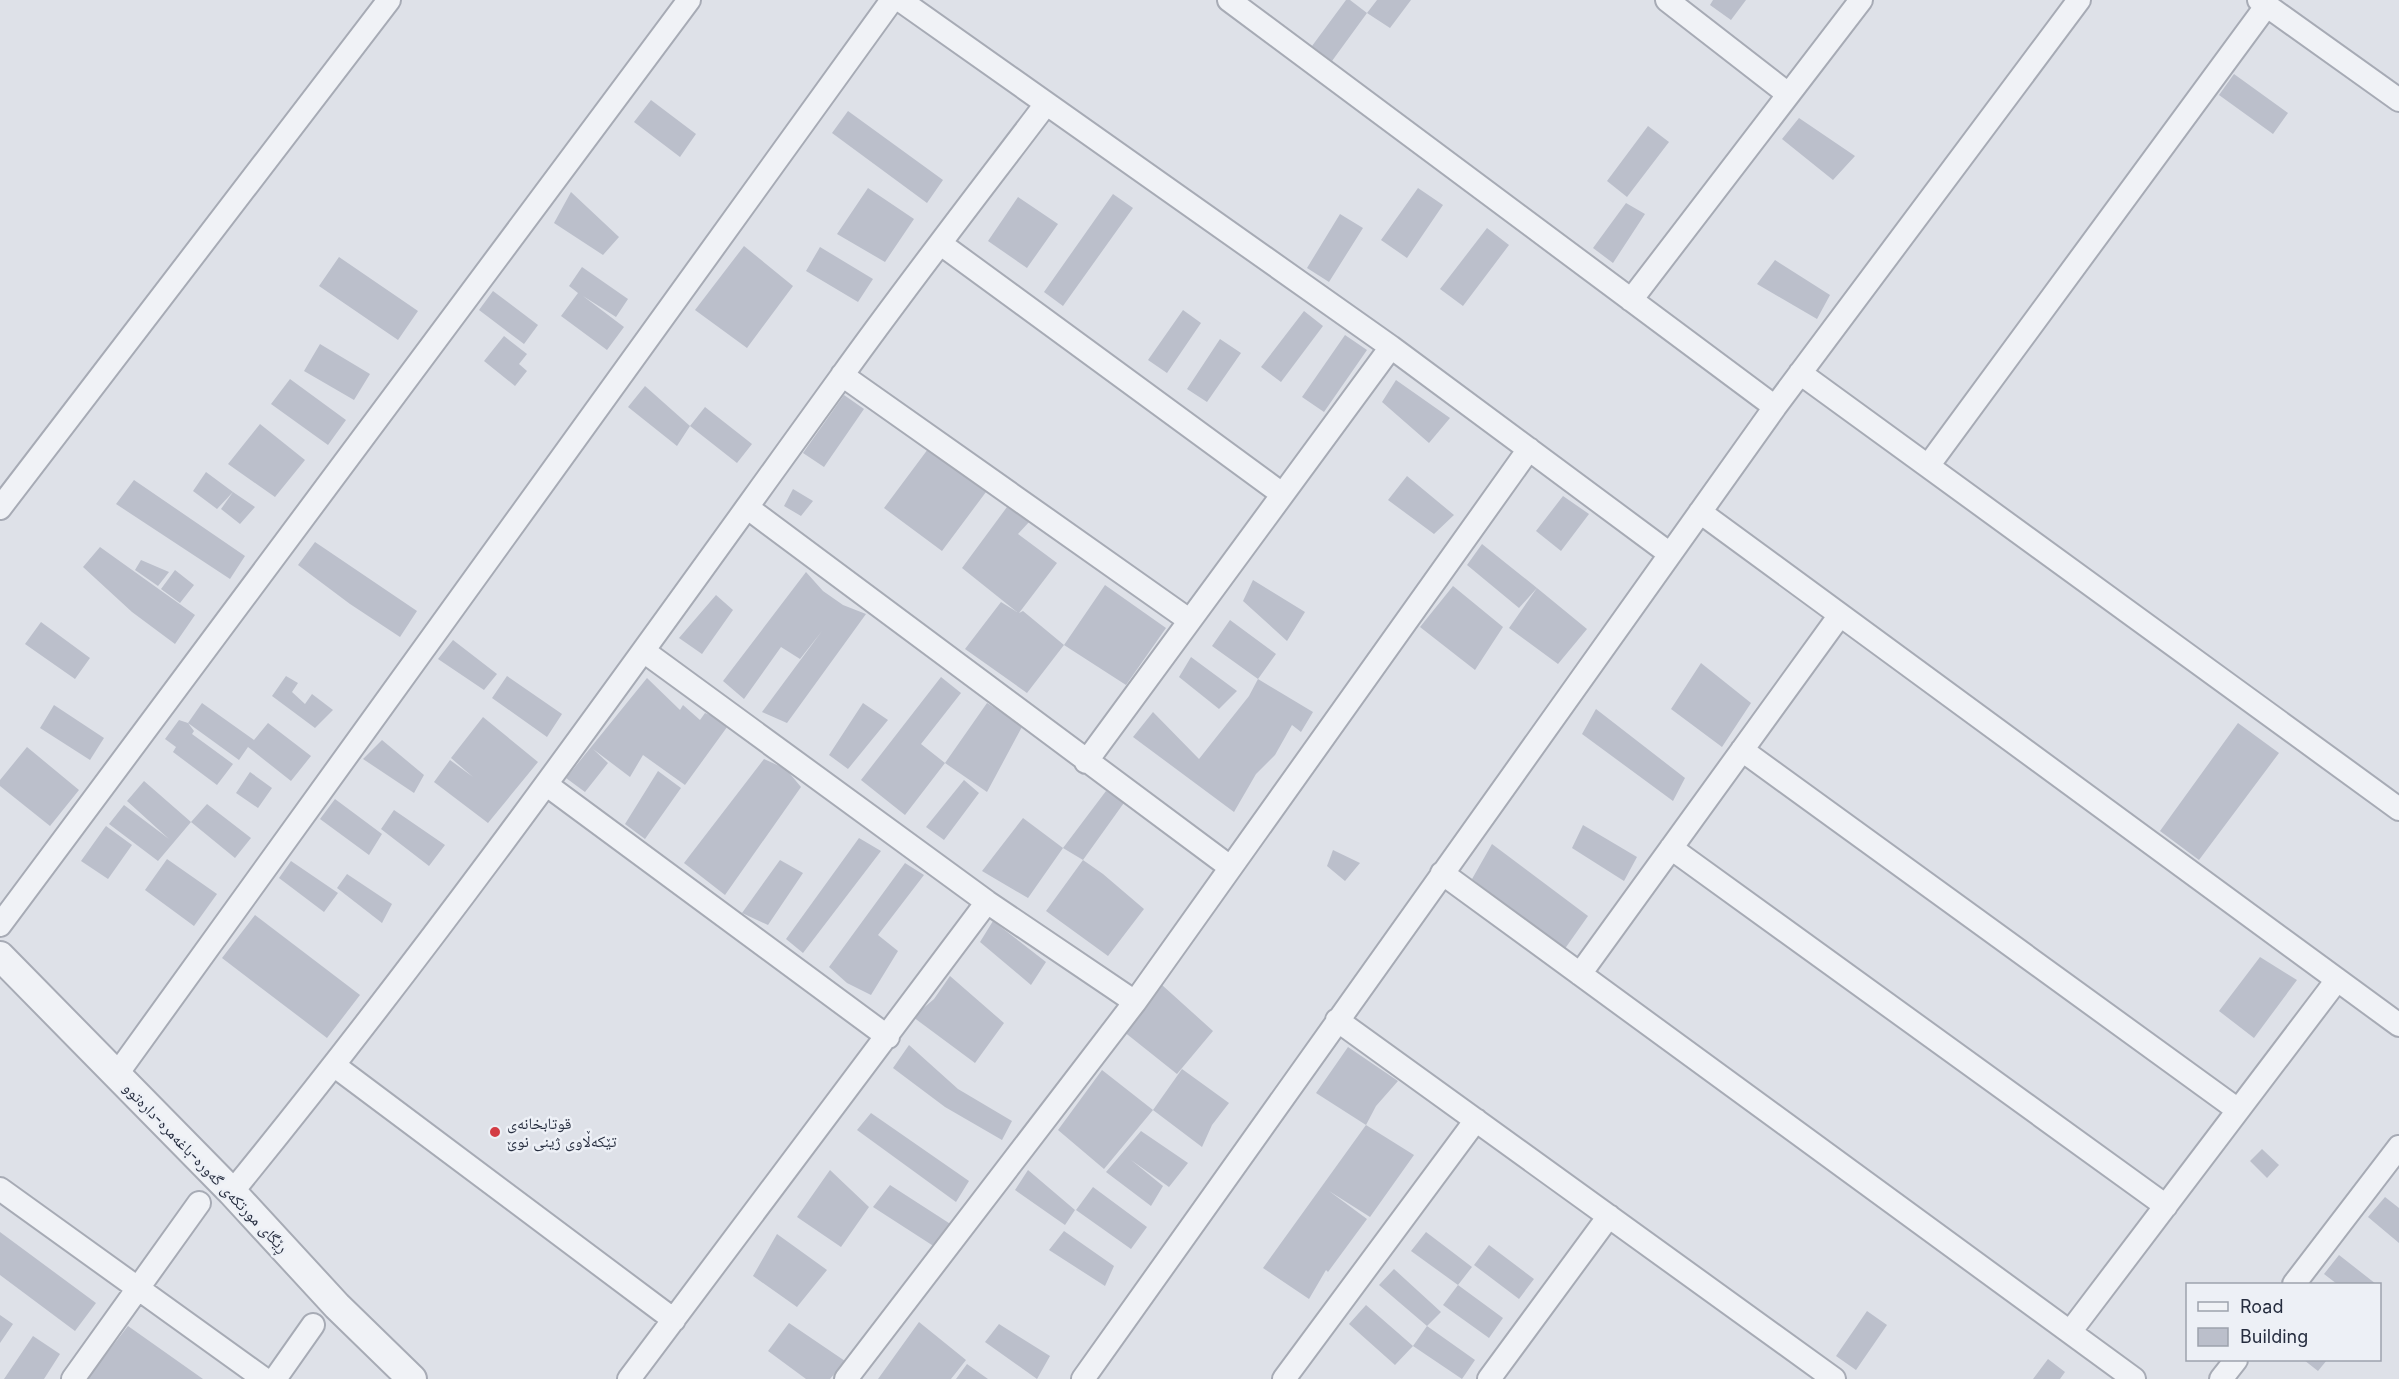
<svg xmlns="http://www.w3.org/2000/svg" width="2399" height="1379" viewBox="0 0 2399 1379" font-family="Inter,'Noto Naskh Arabic',sans-serif">
	<rect width="100%" height="100%" fill="#dee1e8"/>
	<path fill="#bbbfcb" d="M1346 0H1350L1367 13 1332 61 1312 46Z
		M1377 0H1411L1390 28 1367 13Z
		M1713 0H1746L1731 20 1710 5Z
		M2234 74 2288 113 2273 134 2219 95Z
		M651 100 696 134 680 157 634 122Z
		M848 111 943 180 927 203 832 133Z
		M1799 118 1855 156 1833 180 1782 139Z
		M1648 126 1669 142 1627 197 1607 181Z
		M868 188 914 219 885 262 837 234Z
		M1418 188 1443 205 1407 258 1381 240Z
		M571 192 619 237 603 255 554 223Z
		M1113 194 1133 208 1063 306 1044 292Z
		M1018 197 1058 224 1027 268 988 241Z
		M1626 203 1645 214 1613 263 1593 248Z
		M1340 214 1363 228 1329 282 1307 268Z
		M1487 228 1509 245 1463 306 1440 289Z
		M744 246 793 286 747 348 695 310Z
		M820 247 873 279 858 302 806 271Z
		M339 257 418 311 398 340 319 286Z
		M1775 260 1830 295 1817 319 1757 284Z
		M582 267 628 299 616 317 583 296 624 327 607 350 561 316 578 293 569 286Z
		M493 291 538 325 524 344 479 310Z
		M1183 310 1201 323 1167 373 1148 360Z
		M1304 311 1323 326 1281 382 1261 367Z
		M1345 335 1367 350 1324 412 1302 397Z
		M504 336 527 354 519 364 527 371 515 386 484 361Z
		M1220 339 1241 353 1207 402 1187 389Z
		M320 344 370 374 354 400 304 371Z
		M290 379 346 420 328 445 271 404Z
		M1396 380 1450 418 1429 443 1382 402Z
		M645 386 690 426 677 446 628 407Z
		M844 395 864 409 824 467 803 453Z
		M705 407 752 444 737 463 690 426Z
		M260 424 305 460 275 497 228 464Z
		M928 449 986 492 942 551 884 508Z
		M206 472 233 492 217 509 193 491Z
		M1407 476 1454 515 1434 534 1388 500Z
		M134 480 245 556 230 579 116 504Z
		M793 489 813 501 801 516 784 506Z
		M233 492 255 507 240 524 221 509Z
		M1563 496 1589 514 1561 551 1536 531Z
		M1007 507 1029 522 1018 534 1057 563 1019 613 1023 611 1064 645 1105 585 1166 628 1126 685 1064 645 1027 693 965 649 1001 602 1017 612 962 568Z
		M315 542 417 611 400 637 350 604 298 565Z
		M1482 544 1537 588 1587 629 1558 664 1509 628 1537 588 1519 608 1467 565Z
		M100 547 195 615 175 644 132 612 83 567Z
		M141 560 169 572 158 586 135 570Z
		M175 570 194 585 180 603 161 589Z
		M806 572 823 591 843 605 866 614 787 723 762 712 822 631 800 659 781 647 744 699 723 681Z
		M1253 580 1305 612 1287 641 1243 601Z
		M1453 586 1503 627 1475 670 1420 627Z
		M716 595 733 610 702 654 679 638Z
		M1230 620 1276 654 1258 679 1212 646Z
		M41 622 90 658 75 679 25 644Z
		M453 640 497 674 484 690 438 659Z
		M1191 657 1237 691 1219 709 1179 677Z
		M1701 663 1751 703 1722 747 1671 709Z
		M286 676 298 683 292 692 305 704 312 694 333 710 315 728 272 696Z
		M507 676 562 714 547 737 492 698Z
		M941 677 961 693 921 744 945 763 905 815 861 780Z
		M647 678 680 710 683 705 700 720 705 713 730 723 685 785 643 755 630 777 593 749 608 763 585 792 566 778Z
		M1258 679 1313 712 1301 732 1292 725 1275 755 1256 774 1234 812 1133 737 1153 712 1199 759 1249 696Z
		M202 703 254 740 268 723 311 756 291 781 248 747 239 760 188 723 194 731 192 734 233 764 217 785 173 752 176 747 165 739 179 720 188 723Z
		M863 703 888 720 848 769 829 755Z
		M987 703 1023 725 987 792 945 763Z
		M54 705 104 738 90 760 40 728Z
		M1596 709 1685 778 1673 801 1582 734Z
		M483 717 538 762 488 823 434 782 450 760 473 777 451 758Z
		M2238 723 2279 753 2199 860 2160 831Z
		M382 740 424 775 414 793 363 759Z
		M27 747 79 790 50 826 0 786V780Z
		M764 759 786 769 801 787 725 895 684 863Z
		M658 771 681 788 645 839 625 824Z
		M250 772 272 788 258 808 236 793Z
		M964 780 979 793 944 840 926 827Z
		M144 781 191 822 207 804 251 838 235 858 191 822 158 861 109 824 124 805 169 839 127 801Z
		M1106 791 1126 800 1083 860 1063 848Z
		M335 799 382 834 369 855 320 819Z
		M394 810 445 845 429 866 381 829Z
		M1023 818 1063 848 1028 898 982 871Z
		M1583 825 1637 857 1624 881 1572 848Z
		M106 826 132 845 108 879 81 861Z
		M859 838 881 851 803 953 786 939Z
		M1492 844 1588 916 1564 950 1472 879Z
		M1333 850 1360 863 1345 881 1327 866Z
		M167 859 217 894 194 926 145 890Z
		M780 860 803 873 768 925 742 913Z
		M1083 860 1103 874 1144 909 1108 956 1046 911Z
		M291 861 338 893 324 912 279 878Z
		M905 863 924 875 878 935 898 951 871 995 847 983 829 967Z
		M347 874 392 904 382 923 337 888Z
		M255 915 360 995 327 1038 222 958Z
		M993 921 1046 962 1031 985 980 942Z
		M2260 957 2297 980 2254 1038 2219 1011Z
		M950 976 1004 1023 975 1063 913 1017 934 999Z
		M1162 985 1213 1031 1177 1074 1123 1031Z
		M909 1045 958 1089 1012 1121 1002 1140 945 1107 893 1068Z
		M1348 1047 1398 1081 1376 1106 1366 1125 1316 1093Z
		M1182 1069 1229 1103 1212 1125 1202 1147 1153 1110Z
		M1102 1070 1153 1110 1104 1169 1058 1130Z
		M871 1113 969 1181 956 1202 857 1130Z
		M1366 1125 1414 1155 1370 1217 1329 1191 1367 1219 1328 1272 1326 1270 1309 1299 1263 1268Z
		M1141 1131 1188 1163 1169 1187 1131 1160 1163 1186 1151 1206 1106 1172Z
		M2262 1149 2279 1165 2267 1178 2250 1161Z
		M830 1170 869 1207 841 1247 797 1217Z
		M1028 1170 1075 1210 1065 1225 1015 1190Z
		M890 1185 952 1225 935 1247 873 1207Z
		M1093 1187 1147 1227 1131 1249 1076 1210Z
		M2385 1197 2399 1208V1243L2368 1217Z
		M1064 1231 1114 1266 1105 1286 1049 1250Z
		M0 1232 96 1303 75 1331 0 1275Z
		M1426 1232 1472 1267 1458 1285 1411 1251Z
		M777 1234 827 1270 797 1307 753 1276Z
		M1489 1245 1534 1279 1519 1299 1474 1265Z
		M2339 1255 2376 1284H2337L2324 1274Z
		M1394 1269 1441 1312 1427 1326 1475 1360 1462 1379 1413 1346 1427 1326 1379 1285Z
		M1458 1285 1503 1318 1489 1338 1443 1305Z
		M1366 1305 1413 1346 1395 1365 1349 1324Z
		M1867 1311 1887 1325 1856 1370 1836 1356Z
		M0 1315 13 1324 0 1343Z
		M919 1322 966 1360 951 1379H878Z
		M789 1323 845 1361 830 1379H806L768 1351Z
		M999 1324 1050 1356 1037 1379 985 1342Z
		M128 1326 203 1379H87Z
		M33 1336 60 1354 44 1379H4Z
		M2048 1359 2065 1372 2060 1379H2033Z
		M2304 1360H2327L2318 1371Z
		M967 1364 988 1379H956Z"/>
	<g fill="none" stroke-linecap="round" stroke-linejoin="round">
		<defs>
			<path id="minor" d="M900 0 1391 347 1670 554
				M1229 0 1775 407
				M1667 0 1788 94
				M2259 0 2399 100
				M941 244 1282 494
				M1631 300 1861 0
				M1800 373 2399 809
				M842 375 1189 620
				M1928 466 2267 5
				M0 508 389 0
				M748 508 1230 867
				M1700 512 2399 1025
				M645 652 987 902 1135 1002
				M1742 750 2238 1110
				M1086 762 1391 347
				M547 785 888 1037
				M1671 848 2166 1206
				M1442 873 2134 1379
				M0 925 689 0
				M1580 974 1840 615
				M1337 1020 1834 1379
				M335 1066 674 1320
				M117 1074 892 0
				M0 1189 264 1379
				M232 1192C447 929 642 652 841 377 907 285 977 195 1046 104
				M2294 1284 2399 1147
				M2070 1332 2337 980
				M73 1379 199 1203
				M275 1379 313 1325
				M629 1379 987 902
				M846 1379 1135 1002 1529 449
				M1083 1379 1775 407 2079 0
				M1284 1379 1476 1120
				M1489 1379 1609 1216
				M2221 1379 2236 1360"/>
			<path id="tertiary" d="M0 956 232 1192 337 1306 412 1379"/>
		</defs>
		<use href="#minor" stroke="#a7abb5" stroke-width="26"/>
		<use href="#tertiary" stroke="#a7abb5" stroke-width="32"/>
		<use href="#minor" stroke="#f0f2f6" stroke-width="22"/>
		<use href="#tertiary" stroke="#f0f2f6" stroke-width="28"/>
	</g>
	<circle fill="#d33c44" stroke="#edf0f6" stroke-width="2" cx="495" cy="1132" r="6"/>
	<g text-anchor="middle" dominant-baseline="central" stroke-width="5" stroke-linejoin="round" paint-order="stroke">
		<g font-size="16" fill="#262d3f" stroke="#edf0f6" text-anchor="start">
			<text x="507" y="1123">قوتابخانەی<tspan x="507" dy="18">تێکەڵاوی ژینی نوێ</tspan></text>
		</g>
		<g font-size="16" fill="#262d3f" stroke="#edf0f6">
			<text transform="translate(206 1167) rotate(46)">ڕێگای مورتکەی گەورە-باغەمرە-دارەتوو</text>
		</g>
	</g>
	<rect x="2186" y="1283" width="195" height="78" fill="#edf0f6" stroke="#9da2ad" stroke-width="1.5"/>
	<rect x="2198" y="1302" width="30" height="9" fill="#f0f2f6" stroke="#9da2ad" stroke-width="1.5"/>
	<text x="2240" y="1313" font-size="18" fill="#262d3f">Road</text>
	<rect x="2198" y="1328" width="30" height="18" fill="#bbbfcb" stroke="#9da2ad" stroke-width="1.5"/>
	<text x="2240" y="1343" font-size="18" fill="#262d3f">Building</text>
</svg>
